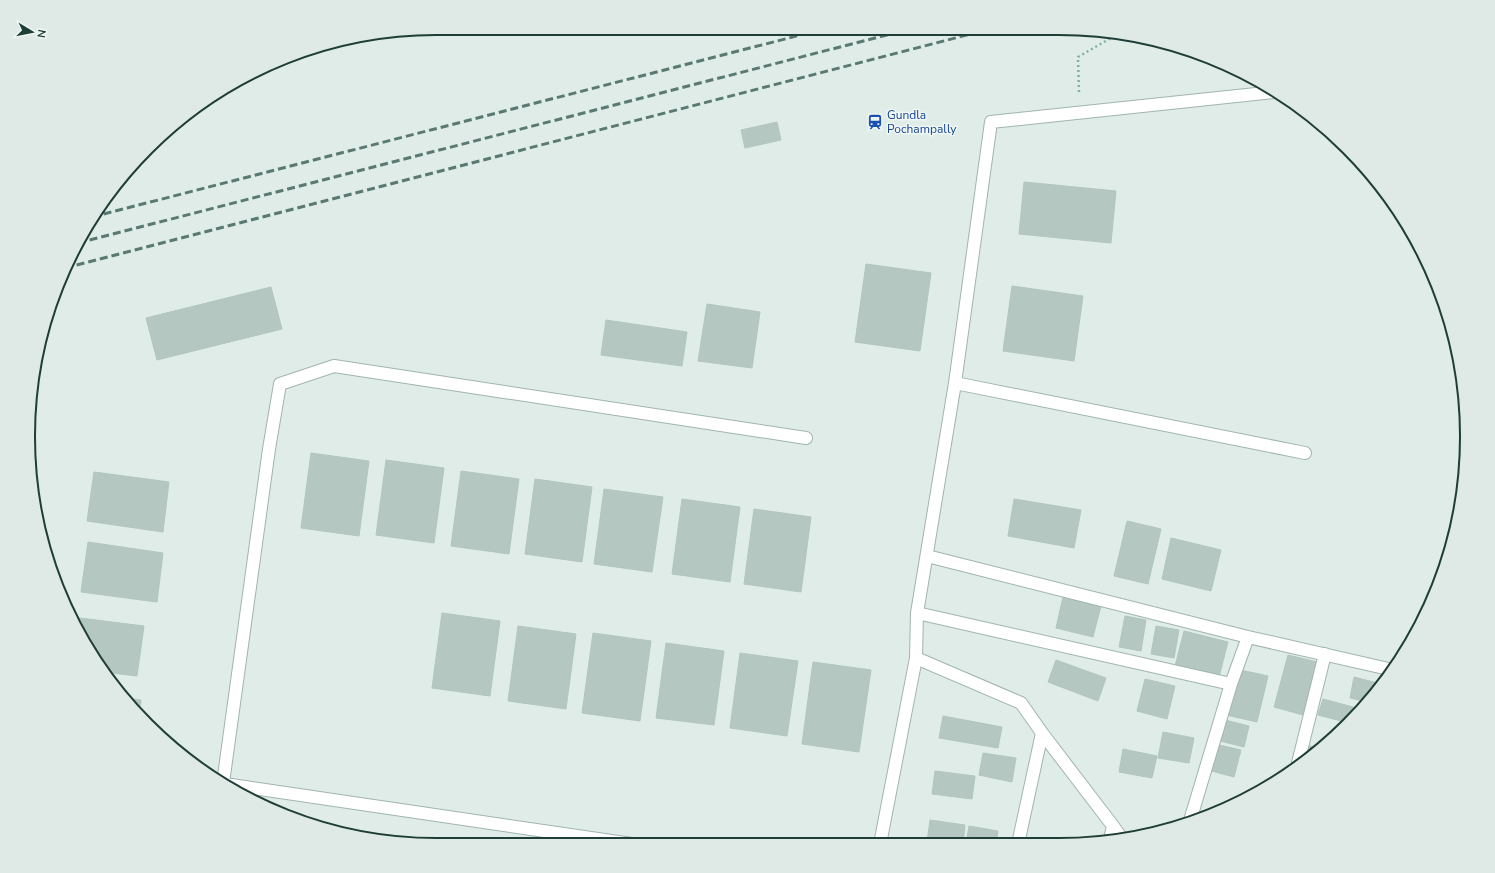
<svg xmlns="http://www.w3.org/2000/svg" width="1495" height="873" viewBox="0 0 1495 873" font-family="'Nunito Sans',sans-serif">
	<rect width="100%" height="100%" fill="#dfece7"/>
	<path fill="#b4c7c0" stroke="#b1c6bf" d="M777 122 781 140 745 148 741 130Z
		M1024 182 1116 191 1111 243 1019 234Z
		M866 264 931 273 920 351 855 342Z
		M1012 286 1083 296 1074 361 1003 351Z
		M271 287 282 329 157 360 146 318Z
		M707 304 760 312 752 368 698 361Z
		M606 320 687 332 682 366 601 355Z
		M311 453 369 461 359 536 301 528Z
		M386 460 444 468 434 543 376 535Z
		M461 471 519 479 509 554 451 546Z
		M94 472 169 482 163 532 87 521Z
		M535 479 592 487 582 562 525 554Z
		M604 489 663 497 652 572 594 564Z
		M682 499 740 507 730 582 672 574Z
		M1014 499 1081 510 1074 548 1008 536Z
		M754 509 811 517 801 592 744 584Z
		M1127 521 1161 529 1148 584 1114 576Z
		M1171 538 1221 550 1211 591 1162 579Z
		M88 542 163 553 157 602 81 592Z
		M1063 597 1101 606 1093 637 1056 628Z
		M442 613 500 621 490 696 432 688Z
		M1125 616 1146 620 1141 651 1119 647Z
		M72 617 144 626 137 676 103 672 83 641Z
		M518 626 576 634 566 709 508 701Z
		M1156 626 1179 630 1174 658 1151 654Z
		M1184 631 1228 642 1219 677 1175 666Z
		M593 633 651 641 640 721 582 713Z
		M666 643 724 651 714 725 656 718Z
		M740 653 798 661 787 736 730 728Z
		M1288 655 1317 662 1303 715 1274 707Z
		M1056 660 1106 678 1098 701 1048 682Z
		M813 662 871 670 859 752 802 744Z
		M1236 669 1268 676 1257 722 1226 715Z
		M1354 677 1381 684 1367 702 1350 698Z
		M1145 679 1175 686 1167 719 1137 711Z
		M124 698 141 700 139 714Z
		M1323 699 1353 707 1349 723 1318 715Z
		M943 716 1002 727 998 748 939 738Z
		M1221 719 1249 726 1244 747 1216 740Z
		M1163 732 1194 738 1189 763 1158 758Z
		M1215 744 1241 750 1234 777 1208 770Z
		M1306 745 1318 748 1304 759Z
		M1123 749 1157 756 1152 778 1119 772Z
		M983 753 1016 758 1012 782 979 775Z
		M935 771 975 776 972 799 932 794Z
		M930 820 965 825 963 844H943L927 842Z
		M969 826 998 831 996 844H966Z
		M1058 838 1087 844H1057Z"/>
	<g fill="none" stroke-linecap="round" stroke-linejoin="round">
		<defs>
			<path id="street" d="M955 383 1305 453
				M927 556 1248 637 1393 670
				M917 613 1231 684 1189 824
				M916 658 1021 703 1042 733 1113 826 1121 837
				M1231 684 1248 637
				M1298 763 1325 654
				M223 783 269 449 280 384 334 366 806 438
				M225 784 632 844
				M1110 839 1113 826
				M880 844 916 658 917 613 955 383 991 122 1275 92
				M1018 844 1042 733"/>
		</defs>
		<use href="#street" stroke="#a1b4af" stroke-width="14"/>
		<path stroke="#7cb3a5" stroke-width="2.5" stroke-dasharray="2 3" stroke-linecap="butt" d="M1079 92 1078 57 1116 35"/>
		<use href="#street" stroke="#fff" stroke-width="12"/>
		<path stroke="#597972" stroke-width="3" stroke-dasharray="8 4" stroke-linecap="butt" d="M92 217 820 30
			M78 243 906 30
			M65 268 990 29"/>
	</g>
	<defs>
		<symbol id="station-bare" viewBox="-9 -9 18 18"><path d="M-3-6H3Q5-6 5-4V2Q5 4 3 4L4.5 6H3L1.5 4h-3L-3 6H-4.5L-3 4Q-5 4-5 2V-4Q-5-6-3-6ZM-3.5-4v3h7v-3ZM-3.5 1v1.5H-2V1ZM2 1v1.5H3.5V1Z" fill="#1a4fb4" stroke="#f0f8f4" stroke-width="2.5" paint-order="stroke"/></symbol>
	</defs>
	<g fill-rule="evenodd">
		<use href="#station-bare" x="864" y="111" width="22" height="22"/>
	</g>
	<g text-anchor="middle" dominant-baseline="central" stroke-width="3" stroke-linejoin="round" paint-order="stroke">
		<g font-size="12" fill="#164399" stroke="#f0f8f4" text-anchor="start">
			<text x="887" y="115">Gundla<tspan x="887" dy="14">Pochampally</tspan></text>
		</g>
	</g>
	<path d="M0 0H1495V873H0ZM436 35H1059A401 401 0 0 1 1460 436V437A401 401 0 0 1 1059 838H436A401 401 0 0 1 35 437V436A401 401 0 0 1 436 35Z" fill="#dfe9e5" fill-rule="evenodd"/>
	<path fill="none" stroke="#1e3e37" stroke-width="2" d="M436 35H1059A401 401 0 0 1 1460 436V437A401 401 0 0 1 1059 838H436A401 401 0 0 1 35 437V436A401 401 0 0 1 436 35Z"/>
	<g transform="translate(32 32) rotate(100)" stroke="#f0f8f4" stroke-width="3" paint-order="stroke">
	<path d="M0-3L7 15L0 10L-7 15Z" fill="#1e3e37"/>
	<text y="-6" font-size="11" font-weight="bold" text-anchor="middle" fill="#1e3e37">N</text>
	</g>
</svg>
